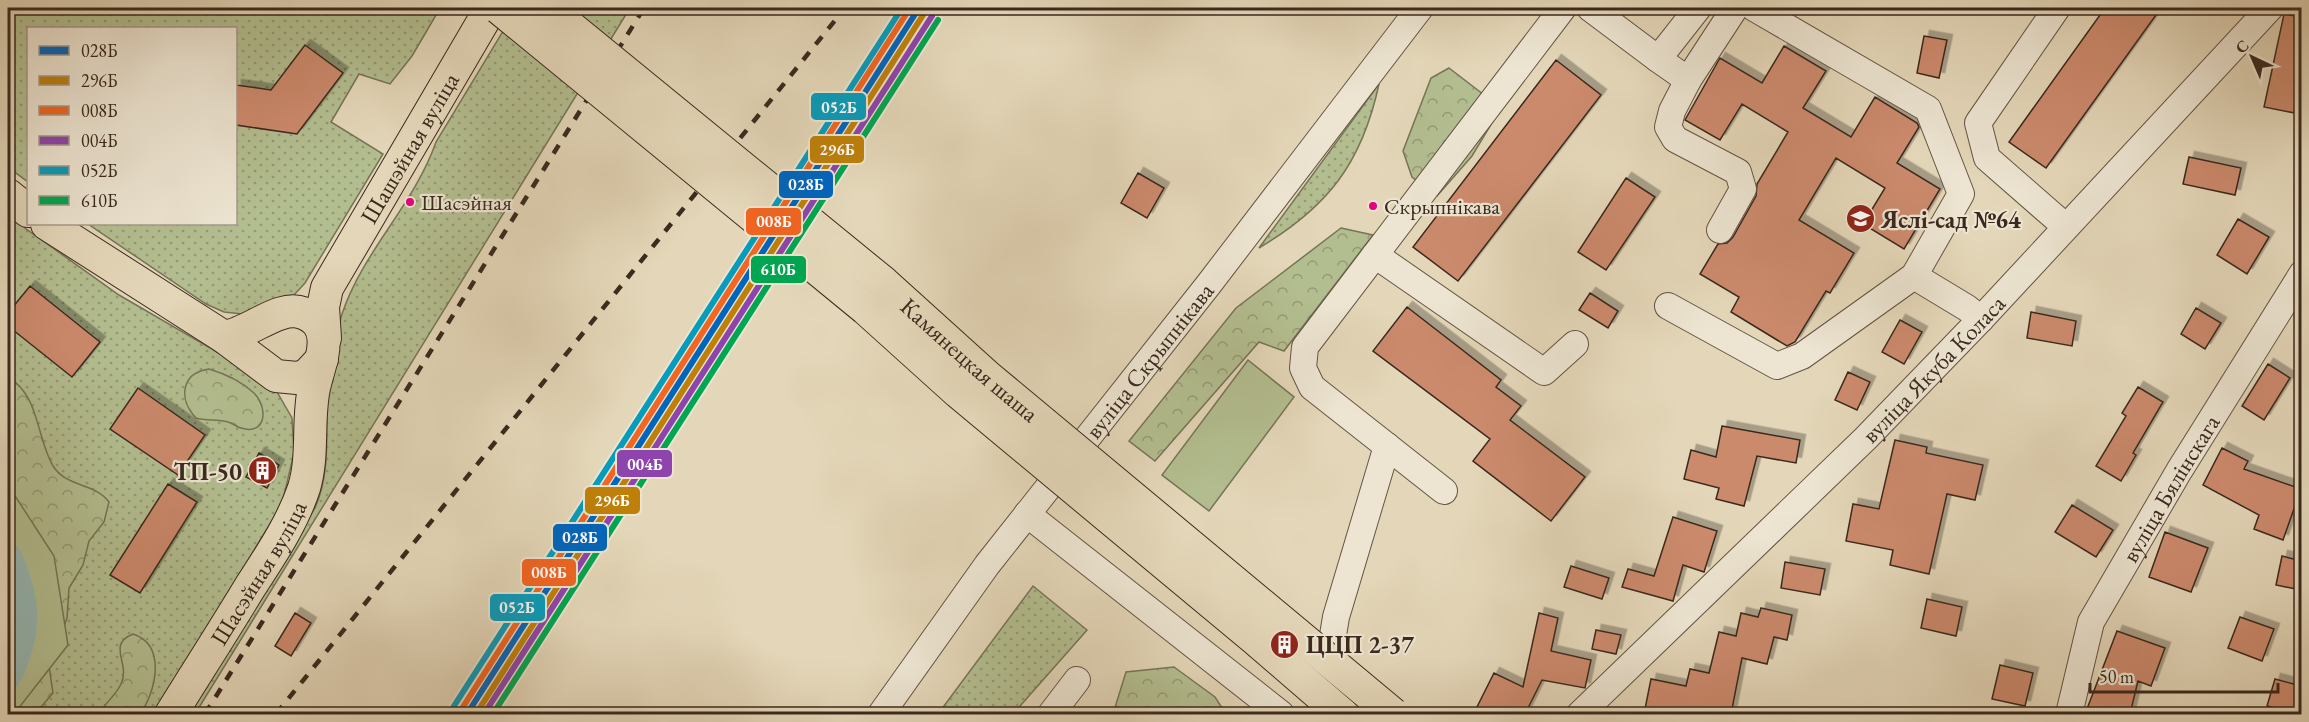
<svg xmlns="http://www.w3.org/2000/svg" width="2309" height="722" viewBox="0 0 2309 722" font-family="'EB Garamond',serif">
	<defs>
		<pattern id="grass-dots" width="8" height="8" patternUnits="userSpaceOnUse" patternTransform="scale(1.5)"><rect width="8" height="8" fill="#b3be90"/><path d="M2 2h.1M6 6h.1" fill="none" stroke="#939a75" stroke-width="1.8" stroke-linecap="round"/></pattern>
		<pattern id="forest-crowns" width="20" height="18" patternUnits="userSpaceOnUse" patternTransform="scale(1.5)"><rect width="20" height="18" fill="#b3be90"/><path d="M2 6a3 3 0 1 1 6 0M12 15a3 3 0 1 1 6 0" fill="none" stroke="#939a75"/></pattern>
		<filter id="shadow"><feDropShadow dx="5.5" dy="-5.5" stdDeviation="0" flood-color="#0004"/></filter>
	</defs>
	<rect width="100%" height="100%" fill="#e4d7b9"/>
	<filter id="stains"><feTurbulence type="fractalNoise" baseFrequency=".00333" numOctaves="4"/><feColorMatrix values="0 0 0 0 .2 0 0 0 0 .09 0 0 0 0 .02 0 0 0 .5 -.17"/></filter>
	<radialGradient id="worn" r=".72"><stop offset=".6" stop-color="#630" stop-opacity="0"/><stop offset="1" stop-color="#630" stop-opacity=".3"/></radialGradient>
	<path fill="url(#grass-dots)" stroke="#767457" stroke-width="1.5" d="M8 8H436L439 10 412 56 390 84 359 74 331 122 383 154 305 283 294 295 279 305 242 314 224 312 206 304 88 224H236V28H28V182L8 167Z
		M517 8H630L195 714H187L315 508C332 470 325 426 327 386 328 363 335 336 342 314 363 251 414 205 436 142Z
		M1379 84C1362 163 1328 207 1259 248Z
		M8 216 119 295 250 371 277 392 292 418 294 453 282 504 154 714H8Z
		M1033 586 1087 630 1013 714H938Z"/>
	<path fill="url(#forest-crowns)" stroke="#767457" stroke-width="1.5" d="M1449 68 1501 108 1472 156 1437 196 1412 177 1403 151 1431 78Z
		M1341 228 1373 235 1284 351 1259 342 1155 461 1129 441 1236 308Z
		M209 369C226 374 241 381 254 393 268 407 267 436 241 428 236 427 233 423 228 422 217 419 207 421 196 418 178 399 181 373 209 369Z
		M8 377C40 396 36 437 53 466 67 488 94 482 109 502L104 522 89 541 83 565 69 588 67 618 49 666 53 693 35 714H8Z
		M133 634C167 645 156 692 140 714H99C105 703 116 695 121 684 131 663 106 645 133 634Z
		M1174 667 1215 697 1226 714H1113L1126 672Z"/>
	<path fill="#b3be90" stroke="#767457" stroke-width="1.5" d="M1248 360 1294 397 1209 511 1162 475Z
		M8 485 54 556 68 645 14 714H8Z"/>
	<g fill="none" stroke-linecap="round" stroke-linejoin="round">
		<path stroke="#96b8b4" stroke-width="27" d="M8 556C28 601 30 631 8 676"/>
	</g>
	<path fill="#cc8a6d" stroke="#3a291e" stroke-width="1.5" filter="url(#shadow)" d="M2105 8H2161L2046 168 2009 142Z
		M2284 14 2301 17V78L2295 113 2264 107Z
		M1924 36 1947 40 1939 78 1917 73Z
		M305 45 343 73 297 134 236 125V85L271 90Z
		M1784 46 1826 71 1803 108 1851 137 1875 97 1917 123 1919 127 1897 163 1940 189 1904 249 1863 224 1885 188 1836 158 1799 220 1854 253 1830 293 1826 291 1795 342 1787 346 1731 312 1739 297 1700 274 1718 244 1727 243 1733 237 1756 196 1757 184 1788 132 1742 104 1720 140 1685 120 1720 58 1762 83Z
		M1556 60 1601 95 1458 281 1413 247Z
		M2189 157 2241 168 2235 195 2183 184Z
		M1138 173 1164 188 1147 218 1121 203Z
		M1626 178 1655 197 1606 270 1578 252Z
		M2238 219 2269 237 2247 274 2217 255Z
		M30 286 100 342 72 377 8 326V313Z
		M1590 293 1618 311 1608 328 1579 310Z
		M1407 307 1501 380 1496 387 1521 406 1510 420 1585 477 1551 521 1473 461 1490 439 1373 351Z
		M2196 308 2221 323 2205 349 2181 334Z
		M2031 312 2076 321 2072 346 2027 338Z
		M1900 320 1922 332 1904 364 1882 352Z
		M2268 364 2290 378 2264 420 2242 406Z
		M1848 372 1870 382 1857 410 1835 400Z
		M2138 387 2163 402 2133 453 2136 455 2121 481 2096 466 2126 416 2122 413Z
		M138 388 205 435 178 475 110 429Z
		M1722 426 1800 440 1796 463 1757 456 1744 506 1716 499 1719 488 1684 479 1691 450 1716 457Z
		M1895 440 1927 447 1926 453 1983 465 1975 500 1947 494 1929 574 1890 565 1893 550 1846 541 1853 504 1879 509Z
		M2222 448 2248 461 2244 469 2301 489 2283 540 2254 529 2259 515 2203 485Z
		M259 453 279 465 267 488 246 477Z
		M168 484 197 502 140 593 110 575Z
		M2072 505 2113 530 2096 557 2055 532Z
		M1673 517 1717 531 1704 572 1683 565 1673 601 1622 587 1628 569 1654 576Z
		M2165 532 2208 548 2191 592 2149 577Z
		M2282 556 2301 561V590L2276 585Z
		M1785 562 1825 569 1820 595 1781 588Z
		M1571 566 1609 578 1602 599 1564 587Z
		M1927 599 1962 607 1956 636 1921 628Z
		M1761 608 1792 615 1787 640 1774 637 1767 664 1742 658 1731 714H1673L1645 709 1651 679 1686 686 1690 669 1709 673 1719 632 1736 636 1741 613 1758 617Z
		M295 613 311 623 291 656 275 646Z
		M1539 613 1558 618 1551 651 1591 660 1585 688 1542 680 1525 714H1492L1477 707 1494 673 1523 687Z
		M2240 617 2274 629 2262 661 2228 648Z
		M1596 630 1621 635 1616 654 1592 649Z
		M2117 631 2165 648 2151 686 2138 681 2130 714H2085Z
		M2000 665 2033 673 2025 706 1992 699Z
		M2275 679 2301 686V714L2267 706Z"/>
	<g fill="none" stroke-linecap="round" stroke-linejoin="round">
		<defs>
			<g id="minor">
				<path d="M1590 8 1658 59 1698 8"/>
				<path d="M1754 8 1928 109 1961 194 1914 276"/>
				<path d="M2057 8 1978 123 1987 158 2066 227"/>
				<path d="M1658 59 1688 80 1672 111 1668 127 1675 139 1738 172 1743 189 1720 230"/>
				<path d="M1688 80 1735 8"/>
				<path d="M1375 255 1544 372 1575 344"/>
				<path d="M1668 306 1777 366 1802 356 1914 276 1967 308 1981 319"/>
				<path d="M1444 491 1312 387 1303 368 1305 347 1563 8"/>
				<path d="M1027 514 1281 714"/>
				<path id="s1" d="M881 714 987 565 1209 284 1420 8"/>
				<path d="M1051 714 1077 680"/>
				<path d="M1320 714 1336 617 1387 446"/>
				<path id="s2" d="M1580 714 1866 438 1981 319 2270 8"/>
				<path id="s3" d="M2069 714 2091 622 2179 471 2302 274"/>
			</g>
			<g id="major">
				<path d="M8 195 28 211"/>
				<path d="M47 224 224 337 276 376 297 378 307 375 322 359"/>
				<path id="s4" d="M325 338 323 307 327 288 491 8"/>
				<path id="s5" d="M171 714C197 672 224 630 250 587 270 556 292 524 304 488 314 455 307 421 314 388 319 364 338 326 303 313 279 304 251 333 224 337"/>
			</g>
		</defs>
		<use href="#minor" stroke="#645445" stroke-width="28"/>
		<use href="#major" stroke="#3a291e" stroke-width="34"/>
		<use href="#minor" stroke="#ede5d2" stroke-width="26"/>
		<use href="#major" stroke="#e4d7b9" stroke-width="32"/>
		<path stroke="#3a291e" stroke-width="4.5" stroke-dasharray="10 10" stroke-linecap="butt" d="M205 714 644 8
			M276 714 845 8
			M489 714 941 8"/>
		<defs>
			<g id="major-bridge">
				<path d="M499 8 866 309 958 392 1255 639 1342 714"/>
				<path id="s6" d="M547 8 884 283 988 377 1393 714"/>
			</g>
		</defs>
		<use href="#major-bridge" stroke="#3a291e" stroke-width="34" stroke-linecap="butt"/>
		<use href="#major-bridge" stroke="#e4d7b9" stroke-width="32"/>
		<defs>
			<path id="rail-1" d="M467 714 919 8"/>
			<path id="rail-2" d="M476 714 925 12"/>
			<path id="rail-3" d="M461 710 910 8"/>
			<path id="rail-4" d="M484 714 932 16"/>
			<path id="rail-5" d="M454 706 902 8"/>
			<path id="rail-6" d="M493 714 938 20"/>
		</defs>
		<use href="#rail-1" stroke="#ede5d2" stroke-width="10"/>
		<use href="#rail-2" stroke="#ede5d2" stroke-width="10"/>
		<use href="#rail-3" stroke="#ede5d2" stroke-width="10"/>
		<use href="#rail-4" stroke="#ede5d2" stroke-width="10"/>
		<use href="#rail-5" stroke="#ede5d2" stroke-width="10"/>
		<use href="#rail-6" stroke="#ede5d2" stroke-width="10"/>
		<use href="#rail-1" stroke="#0065bd" stroke-width="6"/>
		<use href="#rail-2" stroke="#be8009" stroke-width="6"/>
		<use href="#rail-3" stroke="#f26522" stroke-width="6"/>
		<use href="#rail-4" stroke="#8e44ad" stroke-width="6"/>
		<use href="#rail-5" stroke="#069cbc" stroke-width="6"/>
		<use href="#rail-6" stroke="#00a651" stroke-width="6"/>
	</g>
	<defs>
		<symbol id="school-disc" viewBox="-11 -11 22 22"><circle r="9.5" fill="#8f2418" stroke="#ede5d2"/><path d="M0-5L7-2L0 1L-7-2ZM-4 1L0 2.5L4 1V4Q0 6-4 4Z" fill="#fff"/></symbol>
		<symbol id="building-disc" viewBox="-11 -11 22 22"><circle r="9.5" fill="#8f2418" stroke="#ede5d2"/><path d="M-4-6H4V6H1V3H-1V6H-4ZM-2.5-4.3h1.7v1.8h-1.7ZM.8-4.3h1.7v1.8H.8ZM-2.5-1h1.7V.8h-1.7ZM.8-1h1.7V.8H.8Z" fill="#fff"/></symbol>
	</defs>
	<g fill-rule="evenodd">
		<use href="#school-disc" x="1844" y="202" width="33" height="33"/>
		<use href="#building-disc" x="246" y="454" width="33" height="33"/>
		<use href="#building-disc" x="1268" y="628" width="33" height="33"/>
	</g>
	<g fill="#e5007d" stroke="#ede5d2" stroke-width="2">
		<circle cx="410" cy="202" r="5"/>
		<circle cx="1373" cy="206" r="5"/>
	</g>
	<g text-anchor="middle" dominant-baseline="central" stroke-width="4.5" stroke-linejoin="round" paint-order="stroke">
		<g font-size="22" fill="#3a291e" stroke="#ede5d2" text-anchor="start">
			<text x="421" y="202">Шасэйная</text>
			<text x="1384" y="206">Скрыпнікава</text>
		</g>
		<g font-size="24" fill="#3a291e" stroke="#ede5d2">
			<text stroke="none"><textPath href="#s4" startOffset="213">Шашэйная вуліца</textPath></text>
			<text stroke="none"><textPath href="#s6" startOffset="550">Камянецкая шаша</textPath></text>
			<text stroke="none"><textPath href="#s1" startOffset="444">вуліца Скрыпнікава</textPath></text>
			<text stroke="none"><textPath href="#s2" startOffset="494">вуліца Якуба Коласа</textPath></text>
			<text stroke="none"><textPath href="#s3" startOffset="250">вуліца Бялінскага</textPath></text>
			<text stroke="none"><textPath href="#s5" startOffset="166">Шасэйная вуліца</textPath></text>
		</g>
		<g font-size="24" font-weight="bold" fill="#3a291e" stroke="#ede5d2" text-anchor="start">
			<text x="1881" y="219">Яслі-сад №64</text>
			<text x="242" y="471" text-anchor="end">ТП-50</text>
			<text x="1306" y="644">ЦЦП 2-37</text>
		</g>
	</g>
	<g stroke="#ede5d2" stroke-width="2">
		<rect x="810" y="92" width="57" height="29" rx="6" fill="#069cbc"/>
		<rect x="809" y="135" width="56" height="29" rx="6" fill="#be8009"/>
		<rect x="778" y="170" width="56" height="29" rx="6" fill="#0065bd"/>
		<rect x="745" y="207" width="57" height="29" rx="6" fill="#f26522"/>
		<rect x="750" y="255" width="57" height="29" rx="6" fill="#00a651"/>
		<rect x="616" y="449" width="57" height="29" rx="6" fill="#8e44ad"/>
		<rect x="584" y="486" width="57" height="29" rx="6" fill="#be8009"/>
		<rect x="552" y="523" width="56" height="29" rx="6" fill="#0065bd"/>
		<rect x="521" y="558" width="56" height="29" rx="6" fill="#f26522"/>
		<rect x="489" y="593" width="57" height="29" rx="6" fill="#069cbc"/>
	</g>
	<g font-size="16" text-anchor="middle" font-weight="bold" fill="#fff">
		<text x="839" y="113">052Б</text>
		<text x="837" y="155">296Б</text>
		<text x="806" y="190">028Б</text>
		<text x="774" y="227">008Б</text>
		<text x="778" y="275">610Б</text>
		<text x="645" y="470">004Б</text>
		<text x="612" y="506">296Б</text>
		<text x="580" y="543">028Б</text>
		<text x="549" y="578">008Б</text>
		<text x="517" y="613">052Б</text>
	</g>
	<rect width="2309" height="722" fill="none" stroke="#e4d7b9" stroke-width="30"/>
	<rect x="9" y="9" width="2291" height="704" fill="none" stroke="#3a291e" stroke-width="3"/>
	<rect x="15" y="15" width="2279" height="692" fill="none" stroke="#3a291e" stroke-width="1.5"/>
	<rect x="27" y="27" width="210" height="198" fill="#ede5d2" stroke="#a59a8a" stroke-width="1.5"/>
	<rect x="39" y="46" width="30" height="9" fill="#0065bd" stroke="#a59a8a" stroke-width="1.5"/>
	<text x="81" y="57" font-size="18" fill="#3a291e">028Б</text>
	<rect x="39" y="76" width="30" height="9" fill="#be8009" stroke="#a59a8a" stroke-width="1.5"/>
	<text x="81" y="87" font-size="18" fill="#3a291e">296Б</text>
	<rect x="39" y="106" width="30" height="9" fill="#f26522" stroke="#a59a8a" stroke-width="1.5"/>
	<text x="81" y="117" font-size="18" fill="#3a291e">008Б</text>
	<rect x="39" y="136" width="30" height="9" fill="#8e44ad" stroke="#a59a8a" stroke-width="1.5"/>
	<text x="81" y="147" font-size="18" fill="#3a291e">004Б</text>
	<rect x="39" y="166" width="30" height="9" fill="#069cbc" stroke="#a59a8a" stroke-width="1.5"/>
	<text x="81" y="177" font-size="18" fill="#3a291e">052Б</text>
	<rect x="39" y="196" width="30" height="9" fill="#00a651" stroke="#a59a8a" stroke-width="1.5"/>
	<text x="81" y="207" font-size="18" fill="#3a291e">610Б</text>
	<g transform="translate(2252 57) rotate(316)" stroke="#ede5d2" stroke-width="4.5" paint-order="stroke">
	<path d="M0-4.5L10 22L0 15L-10 22Z" fill="#3a291e"/>
	<text y="-9" font-size="16" font-weight="bold" text-anchor="middle" fill="#3a291e">С</text>
	</g>
	<path d="M2090 683v9h188v-9" fill="none" stroke="#3a291e" stroke-width="3"/>
	<text x="2099" y="683" font-size="18" fill="#3a291e" stroke="#ede5d2" stroke-width="4.5" paint-order="stroke">50 m</text>
	<rect width="100%" height="100%" filter="url(#stains)"/>
	<rect width="100%" height="100%" fill="url(#worn)"/>
</svg>
